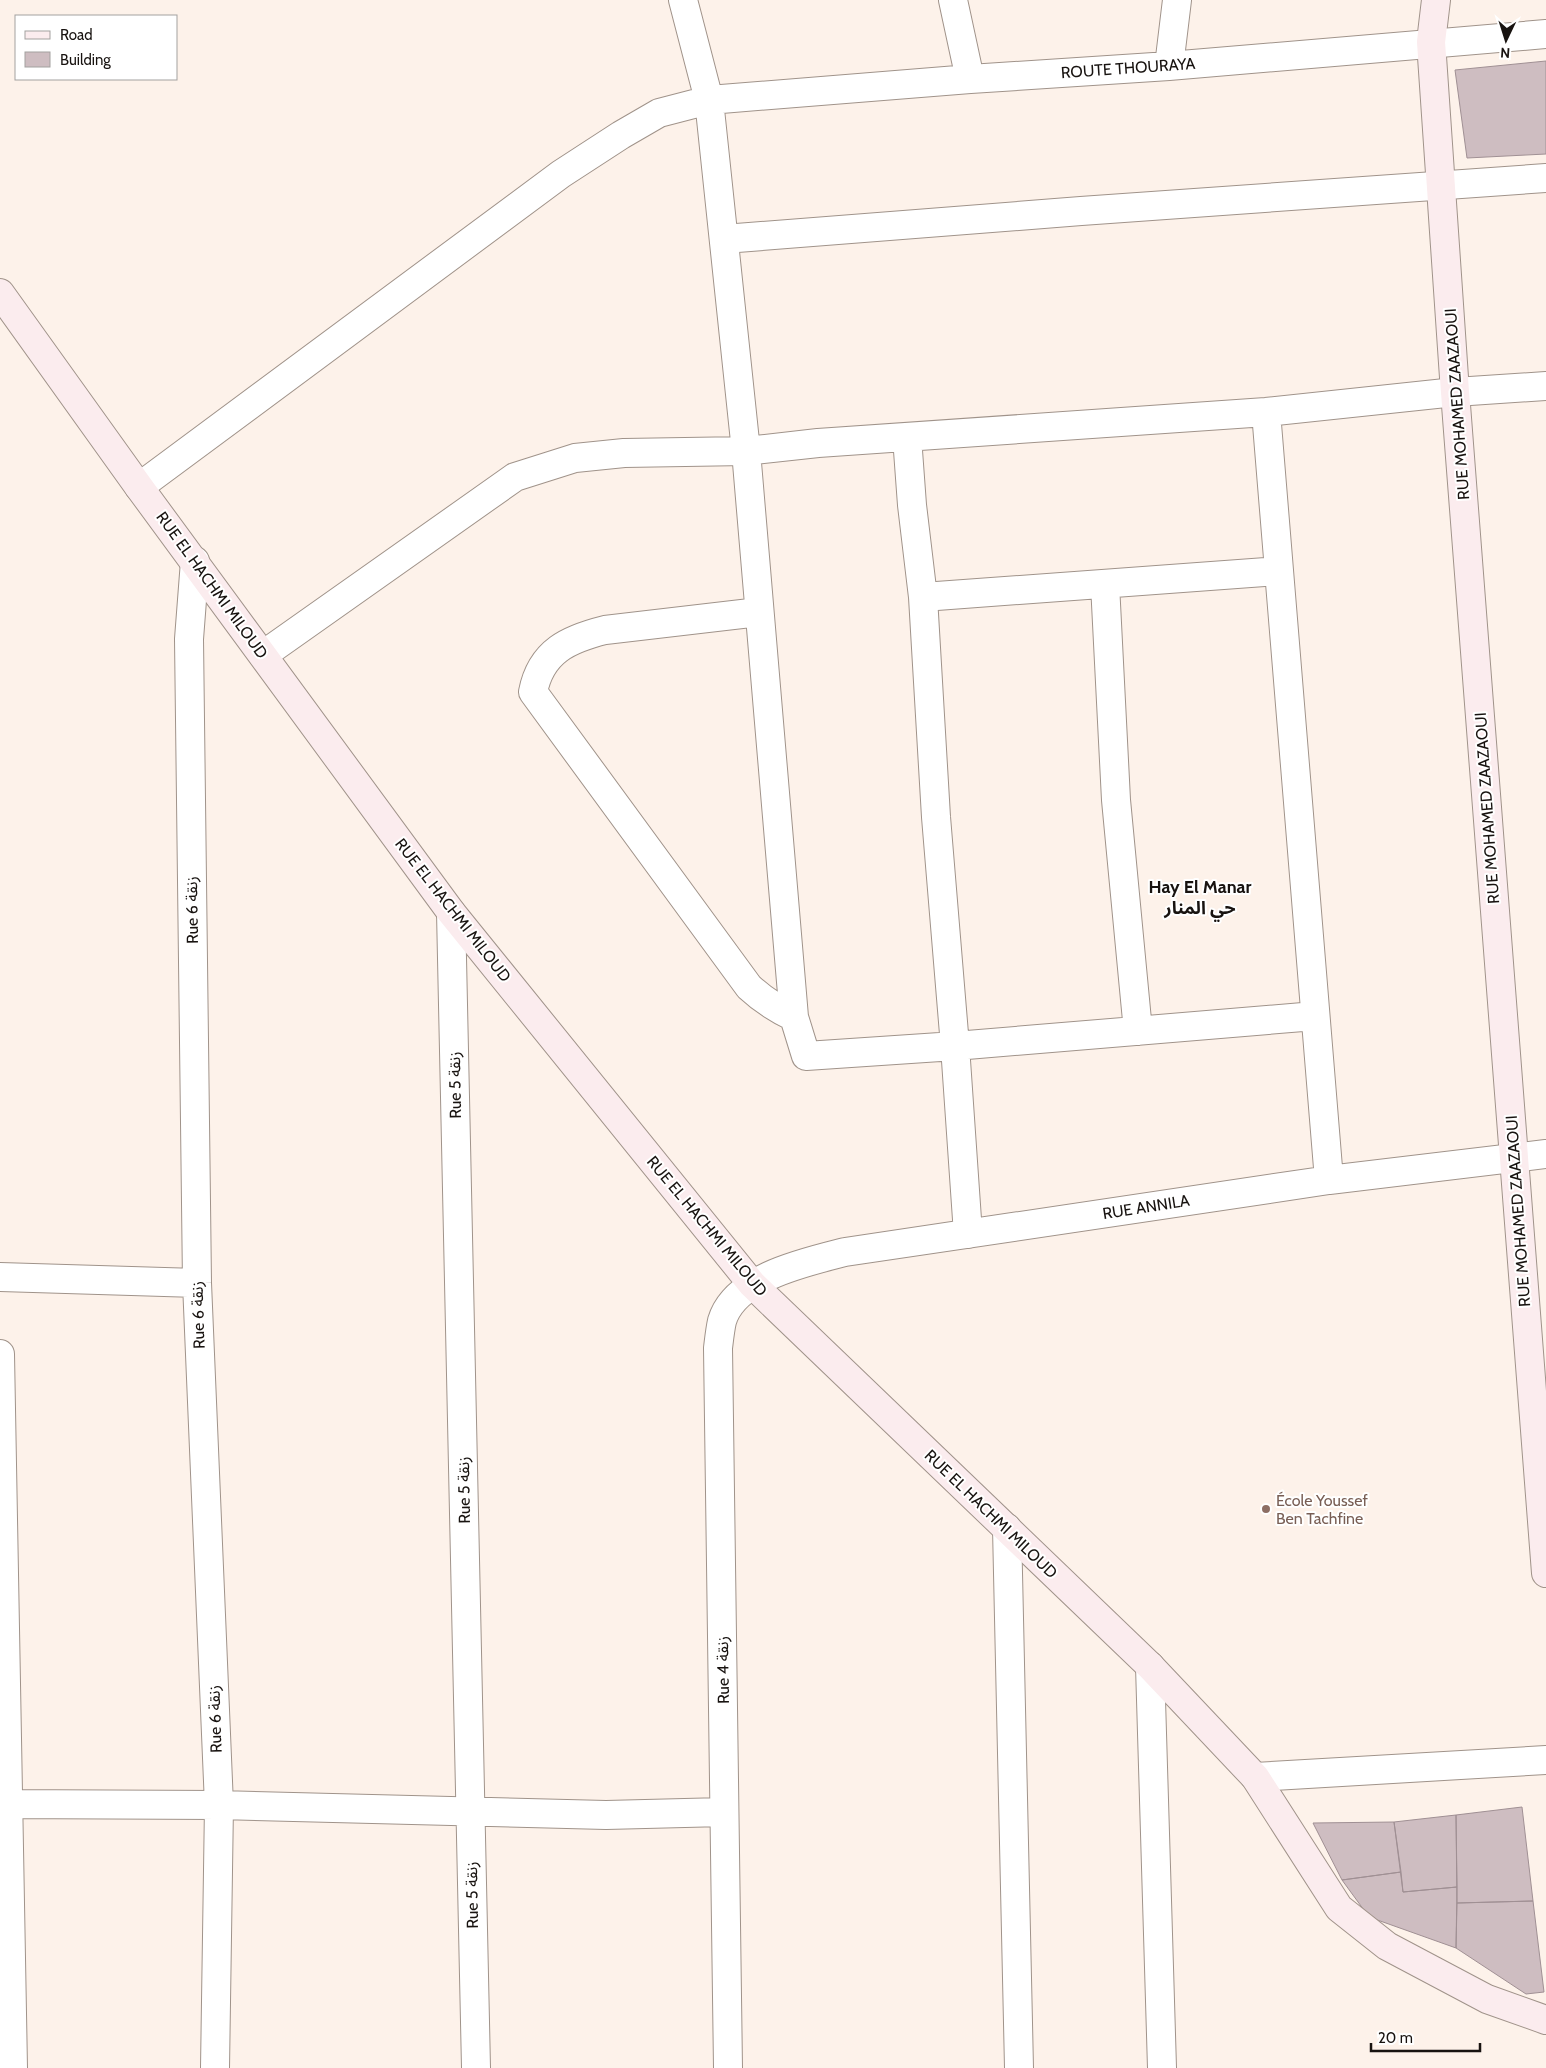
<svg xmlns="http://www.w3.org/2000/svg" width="1546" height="2068" viewBox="0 0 1546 2068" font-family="Cabin,'Noto Sans Arabic',sans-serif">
	<rect width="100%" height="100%" fill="#fdf2ea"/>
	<path fill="#cebdc1" stroke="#a09094" d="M1546 61V154L1467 158 1455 70Z
		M1522 1807 1533 1901 1457 1903 1456 1815Z
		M1456 1815 1457 1887 1403 1892 1394 1822Z
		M1394 1822 1401 1872 1342 1880 1313 1823Z
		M1401 1872 1403 1892 1457 1887 1456 1948 1369 1917 1342 1880Z
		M1533 1901 1544 1992 1526 1994 1456 1948 1457 1903Z"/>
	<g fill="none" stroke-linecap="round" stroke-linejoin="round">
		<defs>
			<path id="street" d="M683 0 709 100 746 451 794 1017 806 1056 955 1046 1315 1016
				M953 0 970 79
				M1169 66 1177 0
				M724 239 1081 211 1546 178
				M1266 412 1329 1180
				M907 437 912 505 923 597 936 817 955 1046 968 1234
				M139 487 561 174 621 135 659 113 709 100 970 79 1169 66 1546 34
				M195 561 189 639 197 1283 219 1805 215 2068
				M1105 584 1116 800 1138 1031
				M923 597 1279 571
				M759 612 605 630C569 639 541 651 533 692L749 987C763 1000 777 1009 794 1017
				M263 655 515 477 575 458 624 453 746 451 818 443 1266 412 1455 392 1546 386
				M451 912 476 2068
				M0 1277 197 1283
				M0 1354 13 2068
				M1007 1528 1019 2068
				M1150 1666 1162 2068
				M1255 1777 1546 1760
				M0 1804 219 1805 606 1815 724 1812
				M728 2068 718 1348C719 1340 720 1330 722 1321 735 1277 806 1262 845 1252L1329 1180 1546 1154"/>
			<path id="secondary" d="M1436 0 1431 42 1455 392 1546 1573
				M0 293 139 487 451 912 752 1284 1150 1666 1255 1777 1339 1908 1387 1946 1487 1999 1546 2020"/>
		</defs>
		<use href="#street" stroke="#a0938a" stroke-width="30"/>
		<use href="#secondary" stroke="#a0938a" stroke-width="30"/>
		<use href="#street" stroke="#fff" stroke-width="28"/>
		<use href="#secondary" stroke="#fbecee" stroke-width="28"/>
	</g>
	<circle fill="#8d6e63" stroke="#fff" stroke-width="2" cx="1266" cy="1509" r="5"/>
	<g text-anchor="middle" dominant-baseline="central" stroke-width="4" stroke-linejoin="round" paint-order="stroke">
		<g font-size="16" fill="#181310" stroke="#fff">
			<text transform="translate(1128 68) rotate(-4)">ROUTE THOURAYA</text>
			<text transform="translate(1457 404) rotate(-94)">RUE MOHAMED ZAAZAOUI</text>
			<text transform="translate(212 585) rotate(54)">RUE EL HACHMI MILOUD</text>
			<text transform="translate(1487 808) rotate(-94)">RUE MOHAMED ZAAZAOUI</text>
			<text transform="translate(192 910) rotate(-91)">Rue 6 زنقة</text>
			<text transform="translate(453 910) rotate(52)">RUE EL HACHMI MILOUD</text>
			<text transform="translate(455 1085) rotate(-91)">Rue 5 زنقة</text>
			<text transform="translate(1146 1207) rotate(-9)">RUE ANNILA</text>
			<text transform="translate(1518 1211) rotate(-94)">RUE MOHAMED ZAAZAOUI</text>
			<text transform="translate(707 1226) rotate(50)">RUE EL HACHMI MILOUD</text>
			<text transform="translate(198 1315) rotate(-92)">Rue 6 زنقة</text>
			<text transform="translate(464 1490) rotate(-91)">Rue 5 زنقة</text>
			<text transform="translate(991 1514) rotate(44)">RUE EL HACHMI MILOUD</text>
			<text transform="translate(723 1670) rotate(-91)">Rue 4 زنقة</text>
			<text transform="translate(215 1719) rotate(-92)">Rue 6 زنقة</text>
			<text transform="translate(472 1895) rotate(-91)">Rue 5 زنقة</text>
		</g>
		<g font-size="16" fill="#785e54" stroke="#fff" text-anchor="start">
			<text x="1276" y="1500">École Youssef<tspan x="1276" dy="18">Ben Tachfine</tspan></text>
		</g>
		<g font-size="18" font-weight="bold" fill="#181310" stroke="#fff">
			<text x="1200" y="887">Hay El Manar<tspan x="1200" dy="21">حي المنار</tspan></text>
		</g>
	</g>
	<rect x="15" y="15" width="162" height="65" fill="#ffffff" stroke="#a3a19f"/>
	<rect x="25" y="31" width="25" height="8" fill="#fbecee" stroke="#a3a19f"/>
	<text x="60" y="40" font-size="15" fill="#181310">Road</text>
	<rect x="25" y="52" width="25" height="15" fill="#cebdc1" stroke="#a3a19f"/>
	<text x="60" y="65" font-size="15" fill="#181310">Building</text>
	<g transform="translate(1506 40) rotate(184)" stroke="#ffffff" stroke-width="4" paint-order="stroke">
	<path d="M0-4L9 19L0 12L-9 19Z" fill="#181310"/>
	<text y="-8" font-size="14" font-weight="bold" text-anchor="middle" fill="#181310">N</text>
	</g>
	<path d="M1371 2043v8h109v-8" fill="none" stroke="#181310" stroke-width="2.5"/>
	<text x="1378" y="2043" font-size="15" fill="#181310" stroke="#ffffff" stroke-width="4" paint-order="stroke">20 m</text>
</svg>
